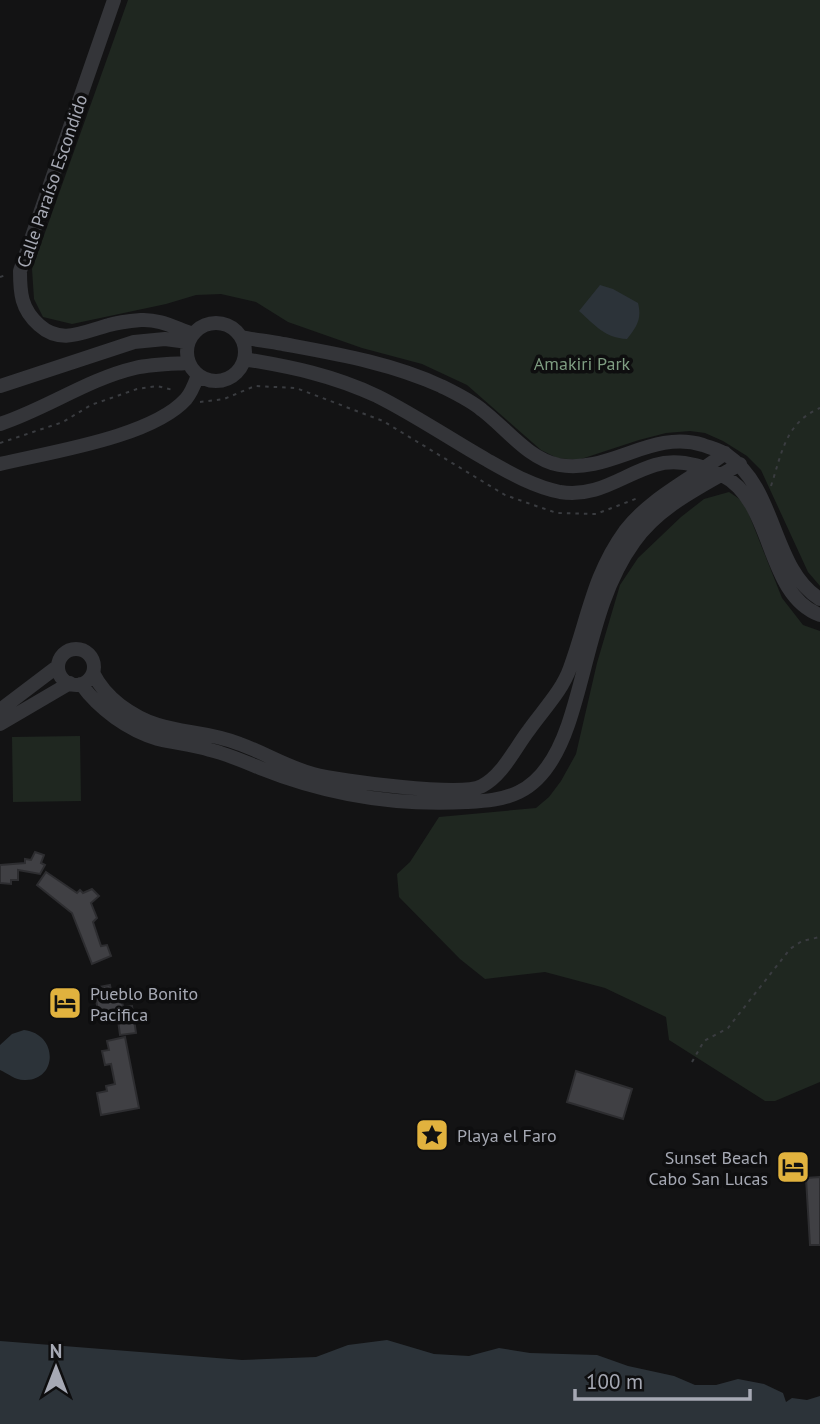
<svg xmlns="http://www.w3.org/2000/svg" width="820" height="1424" viewBox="0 0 820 1424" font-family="'PT Sans',sans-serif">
	<rect width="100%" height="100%" fill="#131314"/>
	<path fill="#1f2720" d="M128 0H820V586L808 572 761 470 747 456 723 441 705 433 690 431 666 433 639 440 578 460 557 458 541 450 467 385 422 364 362 348 288 322 256 302 221 294 196 295 166 304 72 324 43 317 34 299 32 269Z
		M729 492 744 502 782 598 803 625 820 631V1082L775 1101H765L669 1040 666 1017 605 988 545 972 485 979 460 959 399 897 397 874 410 862 439 817 536 808 549 797 561 781 576 754 597 663 620 585 638 558 681 517 704 499Z
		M80 736 81 801 13 802 12 737Z"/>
	<path fill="#2c3339" d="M600 285 613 289 638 303C642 319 637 326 627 339 605 338 595 325 579 311Z
		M24 1030C58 1034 58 1079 26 1080 16 1081 9 1074 0 1070V1045L12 1034Z
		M387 1340 434 1354 469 1356 499 1348 530 1353 597 1355 628 1366 674 1376 695 1385H716L738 1379 764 1384 783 1393 786 1402 792 1398 807 1400 820 1396V1424H0V1341L242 1360 316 1357 348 1345Z"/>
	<path fill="#404044" stroke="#2d2d30" stroke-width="2" d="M35 852 44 855 41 863 45 865 40 874 18 870V880H11V884L0 883V865L25 863V859L31 860Z
		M46 872 77 893 80 890 83 893 92 889 99 896 91 903 97 918 93 922 101 946 107 945 111 956 92 964 72 913 37 885Z
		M110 985 111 990 120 989 123 1007 132 1006 136 1033 120 1035 118 1020 105 1021 103 1010 98 1011 94 988Z
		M125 1037 139 1108 101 1115 97 1093 107 1091 106 1086 115 1084 111 1064 105 1065 102 1051 109 1050 107 1041Z
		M576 1071 632 1089 623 1119 567 1102Z
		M791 1153 798 1167 788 1172 781 1158Z
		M820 1177V1245H810L806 1178Z"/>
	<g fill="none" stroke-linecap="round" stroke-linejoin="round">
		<path stroke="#3a3c40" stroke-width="2" stroke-dasharray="3.5 5" stroke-linecap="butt" d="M0 277 6 275
			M200 402 224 399 255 386 296 388 383 421 505 495 539 507 557 513 596 514 638 498
			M0 443 63 422 91 405 137 389 157 386 173 390
			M771 486C782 453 785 423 820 408
			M692 1062 704 1041 728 1028 790 949 802 941 820 937"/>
		<path stroke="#343539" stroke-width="14" d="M114 0 20 271C20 293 21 309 39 325 61 345 83 332 109 325 119 322 130 321 141 320 160 319 175 328 193 334
			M187 352a29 29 0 1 1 58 0a29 29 0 1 1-58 0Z
			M241 337C255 340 269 341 283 344 337 354 391 363 441 386 455 393 470 400 482 410 506 428 528 459 559 465 610 474 652 429 703 445 711 448 720 450 727 455 778 490 771 568 820 599
			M244 359C292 367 332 375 377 396 415 415 450 439 487 460 510 473 534 487 560 492 598 498 622 475 655 465 677 458 703 466 722 475 775 502 764 594 820 615
			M0 386 134 342 165 339 188 342
			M0 424C46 409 88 379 135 368 152 364 171 364 189 363
			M0 464C50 452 152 437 186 399 192 392 195 383 198 375
			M58 667a18 18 0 1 1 36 0a18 18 0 1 1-36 0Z
			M93 673C100 687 108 696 120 705 164 738 195 726 240 744 265 753 287 767 313 774 340 781 461 797 482 786 503 775 515 748 529 730 543 710 562 691 570 668 588 619 593 575 625 531 651 497 692 479 725 453
			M81 684C99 709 128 730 158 739 175 743 193 745 210 750 227 754 243 761 260 768 325 794 396 806 467 802 484 801 503 800 519 792 544 780 559 751 568 725 589 664 595 596 634 542 660 505 703 486 740 464
			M0 710 58 666
			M0 724 70 683"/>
	</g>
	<defs>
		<symbol id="hotel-square" viewBox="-11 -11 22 22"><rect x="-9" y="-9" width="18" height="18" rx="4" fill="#e1b23e" stroke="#0e0e0f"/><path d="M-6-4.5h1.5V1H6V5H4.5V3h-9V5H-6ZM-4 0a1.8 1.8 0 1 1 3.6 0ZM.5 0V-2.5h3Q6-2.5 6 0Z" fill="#111"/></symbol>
		<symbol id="sight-square" viewBox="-11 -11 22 22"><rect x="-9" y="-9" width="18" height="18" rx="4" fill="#e1b23e" stroke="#0e0e0f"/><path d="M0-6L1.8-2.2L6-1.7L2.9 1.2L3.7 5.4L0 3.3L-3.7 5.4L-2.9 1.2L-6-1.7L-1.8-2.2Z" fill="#111"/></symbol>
	</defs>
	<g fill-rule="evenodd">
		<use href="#hotel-square" x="46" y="984" width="38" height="38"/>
		<use href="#sight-square" x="413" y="1116" width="38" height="38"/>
		<use href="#hotel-square" x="774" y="1148" width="38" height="38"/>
	</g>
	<g text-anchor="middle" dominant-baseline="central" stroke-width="7" stroke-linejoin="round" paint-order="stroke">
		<g font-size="18" fill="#a6a9b4" stroke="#0e0e0f">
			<text transform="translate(52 181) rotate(-71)">Calle Paraíso Escondido</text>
		</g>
		<g font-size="18" fill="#7e9d81" stroke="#0e0e0f">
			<text x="582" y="363">Amakiri Park</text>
		</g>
		<g font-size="18" fill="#a6a9b4" stroke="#0e0e0f" text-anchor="start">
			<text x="90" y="993">Pueblo Bonito<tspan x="90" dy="21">Pacifica</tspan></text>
			<text x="457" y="1135">Playa el Faro</text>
			<text x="768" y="1157" text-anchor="end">Sunset Beach<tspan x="768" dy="21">Cabo San Lucas</tspan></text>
		</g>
	</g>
	<g transform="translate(56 1368)" stroke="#0e0e0f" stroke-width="5" paint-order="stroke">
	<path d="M0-5L12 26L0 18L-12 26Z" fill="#a6a9b4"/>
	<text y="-10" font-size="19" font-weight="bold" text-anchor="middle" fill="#a6a9b4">N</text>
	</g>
	<path d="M575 1389v10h175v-10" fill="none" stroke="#a6a9b4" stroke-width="3.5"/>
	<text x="586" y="1389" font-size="21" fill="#a6a9b4" stroke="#0e0e0f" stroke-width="5" paint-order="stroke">100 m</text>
</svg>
